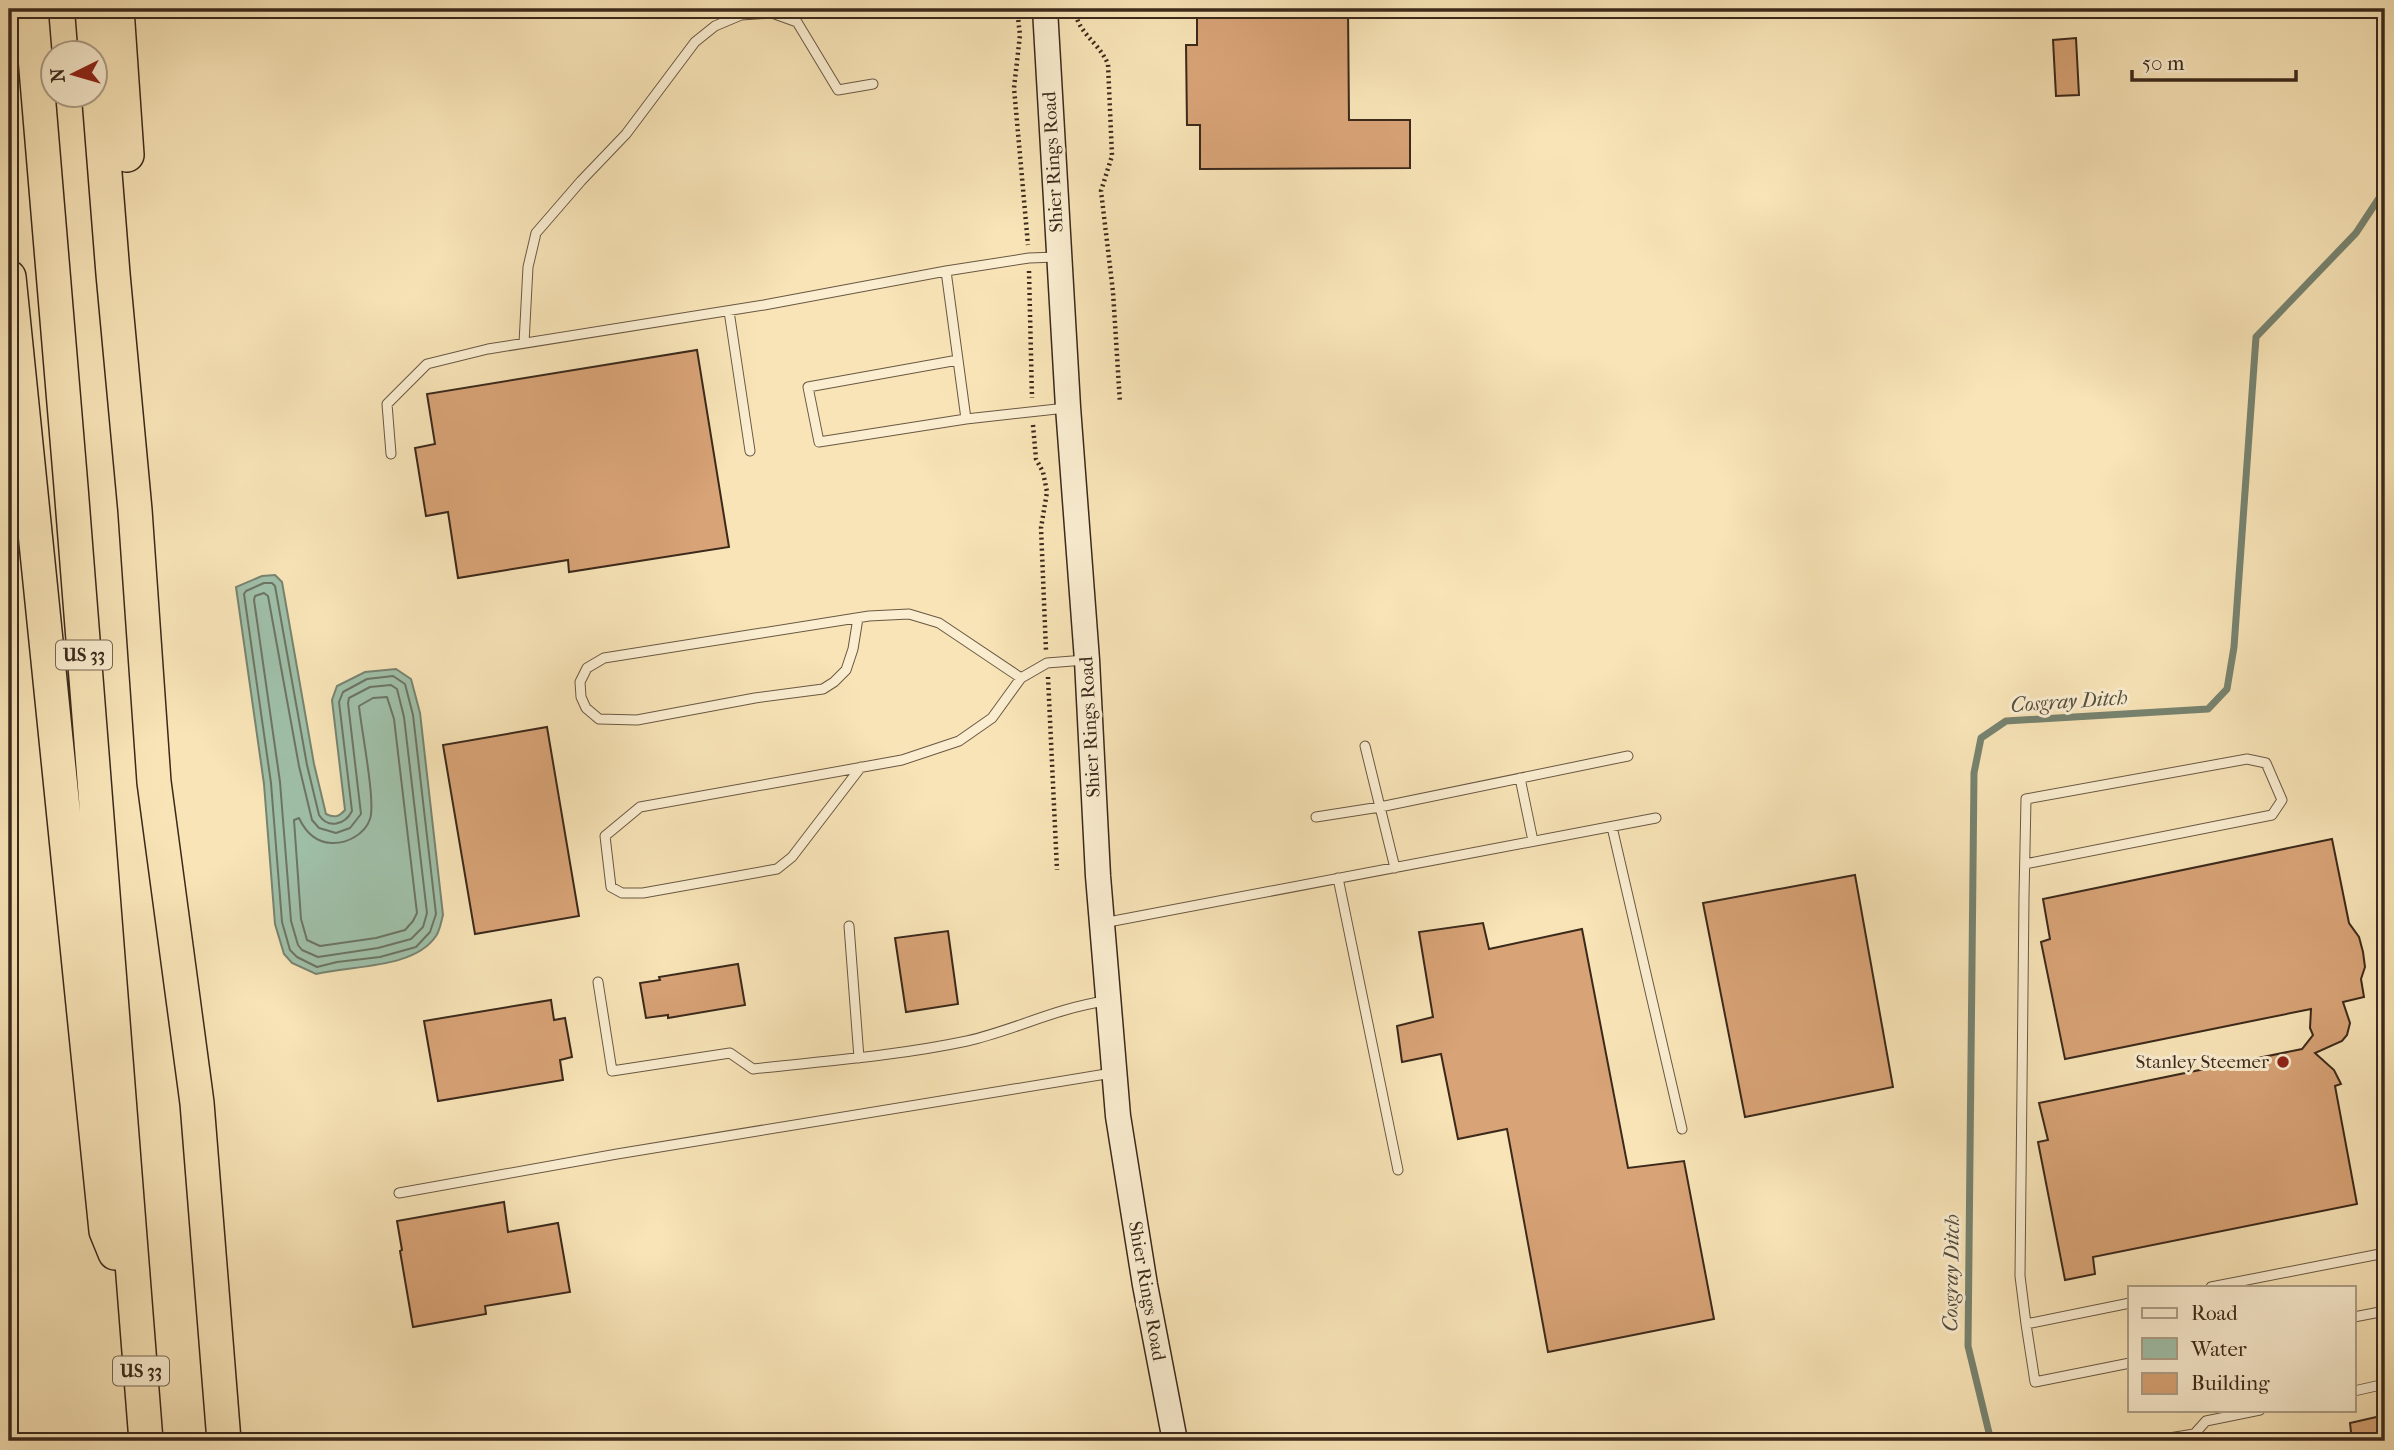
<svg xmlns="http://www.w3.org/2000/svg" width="2394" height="1450" viewBox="0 0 2394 1450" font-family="'IM FELL French Canon',serif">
	<rect width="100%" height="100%" fill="#f8e4b7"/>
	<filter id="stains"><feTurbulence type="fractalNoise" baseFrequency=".00286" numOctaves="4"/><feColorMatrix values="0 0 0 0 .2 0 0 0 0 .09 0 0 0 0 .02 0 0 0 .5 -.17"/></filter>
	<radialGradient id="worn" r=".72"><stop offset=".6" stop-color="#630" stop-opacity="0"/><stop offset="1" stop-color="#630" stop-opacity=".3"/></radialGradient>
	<path fill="#9fbfa8" stroke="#778370" stroke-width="2" d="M275 575 282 582 314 764 326 814C334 818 339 817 345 810L332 700 337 686 365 672 396 669 411 679 420 713 443 915C441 922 440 930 436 936 414 969 352 965 316 974L292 963 284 954 275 924 264 784 236 587 262 576Z"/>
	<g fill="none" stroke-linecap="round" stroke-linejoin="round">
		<path stroke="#6d7462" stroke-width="2" d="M264 583H272L275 586 307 765 319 815C328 829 345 825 352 811L339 702 343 692 367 679 393 676 405 684 413 715 436 914 430 932 416 947 380 957 337 962 317 967 297 957 290 950 282 922 271 783 244 594 246 591Z
			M264 593 268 596 299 766 312 820 319 828 336 833 350 828 361 814 348 703 349 698 370 687 391 685 397 689 404 717 427 913 423 927 411 939 378 948 318 957 302 950 298 945 291 921 280 782 254 600 255 596Z
			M387 697 394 719 417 913 413 921 405 930 376 938 320 946 307 940 301 919 294 820 299 818C305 831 315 842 331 843 347 844 365 834 370 819 376 802 361 728 359 706L373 698Z"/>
		<path stroke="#778370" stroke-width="7" d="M1991 1441 1968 1346 1974 773 1981 738 2006 721 2208 709 2227 689 2234 647 2256 337 2356 233 2385 189"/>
	</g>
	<path fill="#d8a376" stroke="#3b291b" stroke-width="2" d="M1197 9H1348L1349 120H1410V168L1200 169V125H1187L1186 45H1197Z
		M2076 38 2079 95 2056 96 2053 40Z
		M697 350 729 547 569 572 568 560 458 578 448 512 426 516 415 448 435 444 427 394Z
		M547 727 579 916 475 934 443 745Z
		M2332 839 2349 923 2359 937 2363 952 2365 967 2361 979 2364 997 2343 1002 2350 1023 2347 1035 2342 1041 2315 1053 2334 1070 2341 1084 2335 1086 2357 1204 2093 1257 2095 1274 2065 1280 2038 1142 2048 1140 2039 1103 2302 1049 2313 1035 2310 1028 2311 1009 2065 1059 2041 942 2050 939 2043 899Z
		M1855 875 1893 1087 1745 1117 1703 903Z
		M1483 923 1489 949 1582 929 1628 1168 1684 1161 1714 1319 1548 1352 1507 1129 1458 1139 1441 1054 1402 1062 1397 1026 1433 1017 1419 932Z
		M948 931 958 1004 906 1012 895 938Z
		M738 964 745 1005 668 1018V1015L646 1018 640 983 660 980 659 977Z
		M551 1000 554 1020 565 1018 572 1057 560 1060 563 1080 438 1101 424 1021Z
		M504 1202 508 1232 558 1223 570 1292 485 1306 486 1314 413 1327 400 1251 402 1250 397 1221Z
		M2385 1415V1441H2352L2350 1423Z"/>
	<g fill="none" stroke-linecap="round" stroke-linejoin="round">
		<defs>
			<path id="lane" d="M946 271 966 419 1066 408
				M729 311 750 451
				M524 343 528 267 536 233 581 181 626 134 695 42 715 26 741 15 772 13 797 22 838 90 873 84
				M958 360 808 387 819 442 966 419
				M391 454 387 404 427 364 488 349 764 305 946 271 1029 258 1057 257
				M858 618 853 649 846 670 834 682 823 689 755 698 637 720 599 719 586 708 581 697 580 682 587 668 604 658 869 616 909 614 939 623 1021 678
				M1365 746 1395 868
				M861 767 792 857 777 869 643 893H622L611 887 605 836 640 807 902 760 959 741 992 718 1021 678 1047 663 1085 660
				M1520 778 1533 841
				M1316 817 1380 807 1628 756
				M1612 827 1682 1129
				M2025 864 2272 815 2282 800 2266 763 2247 759 2026 799 2024 896 2020 1276 2026 1324
				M1338 878 1398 1170
				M1103 923 1656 818
				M849 926 859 1058
				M598 982 612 1071 730 1053 753 1069C824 1061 896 1056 967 1041 1015 1030 1056 1008 1106 1001
				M399 1193 617 1154 1112 1073
				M2211 1287 2385 1253
				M2130 1303 2026 1324 2035 1382 2130 1363
				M2354 1317 2385 1311
				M2354 1391 2385 1384
				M2151 1441 2194 1434
				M2188 1441 2206 1421 2260 1410"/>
			<path id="secondary" d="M1045 9 1068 407 1087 660 1098 876 1118 1116 1145 1285 1175 1441"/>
			<path id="highway" d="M31 9 71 487 146 1441
				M92 9 113 274 135 510 154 782 197 1103 224 1441
				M117 9 127 155
				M9 277 106 1231 115 1253"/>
		</defs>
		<use href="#lane" stroke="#6a5842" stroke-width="11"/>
		<use href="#secondary" stroke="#3b291b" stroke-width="27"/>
		<use href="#highway" stroke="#3b291b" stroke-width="36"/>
		<path stroke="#3b291b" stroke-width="4.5" stroke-dasharray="2 3.5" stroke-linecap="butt" d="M1017 9 1020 35 1014 88 1028 245
			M1075 9C1077 33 1098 41 1108 64L1112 156 1101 191 1113 292 1120 403
			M1029 271 1032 398
			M1033 425 1036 459 1043 472 1047 492 1041 528 1046 651
			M1048 677 1057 870"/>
		<use href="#lane" stroke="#faedd0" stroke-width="9"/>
		<use href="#secondary" stroke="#faedd0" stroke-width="24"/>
		<use href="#highway" stroke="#f8e4b7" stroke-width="33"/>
	</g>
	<circle fill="#8f2418" stroke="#faedd0" stroke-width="2.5" cx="2283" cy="1062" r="7"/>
	<g text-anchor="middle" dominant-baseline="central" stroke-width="6" stroke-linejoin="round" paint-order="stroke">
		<g fill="#faedd0" stroke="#746451" stroke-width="2">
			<rect x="56" y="640.5" width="56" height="29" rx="5"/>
			<rect x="113" y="1356.5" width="56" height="29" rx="5"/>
		</g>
		<g font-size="18" font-weight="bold" fill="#3b291b">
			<text x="84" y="655">US 33</text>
			<text x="141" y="1371">US 33</text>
		</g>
		<g font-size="19" fill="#3b291b" stroke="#faedd0">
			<text transform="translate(1053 162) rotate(-93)">Shier Rings Road</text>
			<text transform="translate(1090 727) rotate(-93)">Shier Rings Road</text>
			<text transform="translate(1147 1291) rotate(80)">Shier Rings Road</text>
		</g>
		<g font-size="19" fill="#3b291b" stroke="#faedd0" text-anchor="end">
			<text x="2269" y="1062">Stanley Steemer</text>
		</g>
		<g font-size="21" font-style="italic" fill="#544e3e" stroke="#faedd0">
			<text transform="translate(2069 701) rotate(-4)">Cosgray Ditch</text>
			<text transform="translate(1951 1273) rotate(-89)">Cosgray Ditch</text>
		</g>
	</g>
	<rect width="2394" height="1450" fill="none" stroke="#f8e4b7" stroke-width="35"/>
	<rect x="10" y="10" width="2373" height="1429" fill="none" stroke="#3b291b" stroke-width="3.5"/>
	<rect x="18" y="18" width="2359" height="1415" fill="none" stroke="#3b291b" stroke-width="2"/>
	<rect x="2128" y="1286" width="228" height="126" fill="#faedd0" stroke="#ae9f88" stroke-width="2"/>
	<rect x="2142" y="1308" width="35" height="10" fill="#faedd0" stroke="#ae9f88" stroke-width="2"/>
	<text x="2191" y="1320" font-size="21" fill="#3b291b">Road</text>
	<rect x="2142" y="1338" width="35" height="21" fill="#9fbfa8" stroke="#ae9f88" stroke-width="2"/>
	<text x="2191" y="1356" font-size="21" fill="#3b291b">Water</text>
	<rect x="2142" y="1373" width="35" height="21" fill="#d8a376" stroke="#ae9f88" stroke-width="2"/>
	<text x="2191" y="1390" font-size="21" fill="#3b291b">Building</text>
	<g transform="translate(74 74) rotate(265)"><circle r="33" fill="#faedd0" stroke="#ae9f88" stroke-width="2"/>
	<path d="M0-5L12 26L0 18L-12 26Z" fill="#8f2418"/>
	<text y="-10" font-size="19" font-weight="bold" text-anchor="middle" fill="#3b291b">N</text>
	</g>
	<path d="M2132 70v10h164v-10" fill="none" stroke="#3b291b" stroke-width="3.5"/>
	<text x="2142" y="70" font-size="21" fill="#3b291b" stroke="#faedd0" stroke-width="5" paint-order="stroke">50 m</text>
	<rect width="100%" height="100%" filter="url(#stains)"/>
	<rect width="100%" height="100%" fill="url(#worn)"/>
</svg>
